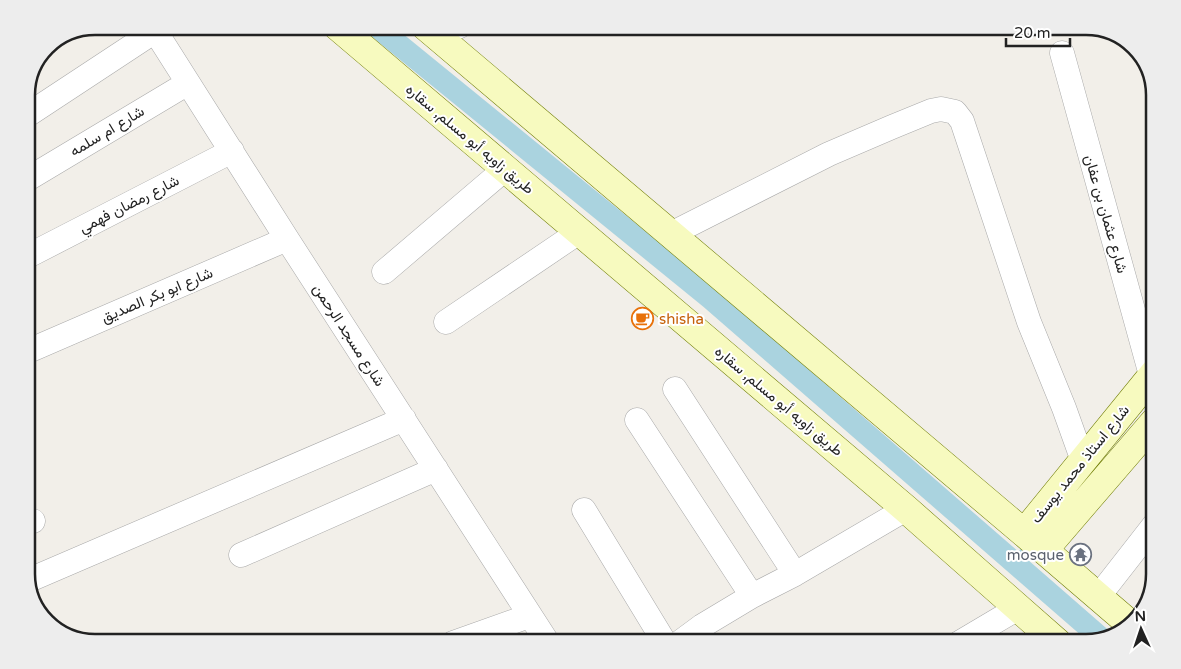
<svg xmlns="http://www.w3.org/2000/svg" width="1181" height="669" viewBox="0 0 1181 669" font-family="'Varela Round',Vazirmatn,sans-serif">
	<rect width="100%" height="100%" fill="#f2efe9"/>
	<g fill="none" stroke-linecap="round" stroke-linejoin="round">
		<path stroke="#aad3df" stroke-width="6" d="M1013 562 1024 550"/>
		<path stroke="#aad3df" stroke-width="22" d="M376 26 710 298 1102 639"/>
		<defs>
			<path id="street" d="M152 26 287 239 548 643
				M436 36 460 26
				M1062 53 1151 375
				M26 116 155 31
				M26 180 188 83
				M671 234 829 154 892 127 931 111 941 109 955 112 962 121 1029 322 1064 408 1083 461
				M26 257 232 151
				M384 272 505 169
				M446 322 579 232
				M26 352 287 239
				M675 389 795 574
				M637 420 752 596
				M584 510 665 643
				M26 524 33 521
				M241 555 436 469
				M27 581 404 419
				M1098 597 1155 524
				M453 643 529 616
				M679 643 702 626 752 596 795 574 906 509
				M959 643 1018 608"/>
			<path id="secondary" d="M337 26 906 509 1058 643
				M425 26 1024 533 1130 624
				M1024 533 1155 372
				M1044 550 1155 421"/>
		</defs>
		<use href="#street" stroke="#a9a9a9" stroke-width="25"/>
		<use href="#secondary" stroke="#707d05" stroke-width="29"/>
		<use href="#street" stroke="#fff" stroke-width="24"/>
		<use href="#secondary" stroke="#f7fabf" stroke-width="28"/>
	</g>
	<defs>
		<symbol id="cafe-ring" viewBox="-11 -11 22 22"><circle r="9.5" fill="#fff" stroke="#e8710a" stroke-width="1.5"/><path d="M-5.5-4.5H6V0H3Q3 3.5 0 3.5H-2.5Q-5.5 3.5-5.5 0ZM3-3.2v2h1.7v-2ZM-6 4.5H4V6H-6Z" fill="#e8710a"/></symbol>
		<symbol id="temple-ring" viewBox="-11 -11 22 22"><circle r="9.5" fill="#fff" stroke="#6b7280" stroke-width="1.5"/><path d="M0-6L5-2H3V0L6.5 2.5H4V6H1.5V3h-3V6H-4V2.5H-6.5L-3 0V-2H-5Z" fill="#6b7280"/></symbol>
	</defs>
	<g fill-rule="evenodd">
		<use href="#cafe-ring" x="630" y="306" width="25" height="25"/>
		<use href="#temple-ring" x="1068" y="542" width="25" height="25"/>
	</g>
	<g text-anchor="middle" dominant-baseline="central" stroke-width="4" stroke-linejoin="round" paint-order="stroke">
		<g font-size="15" fill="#222" stroke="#fff">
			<text transform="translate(107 131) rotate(-31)">شارع ام سلمه</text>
			<text transform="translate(470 139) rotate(40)">طريق زاويه أبو مسلم, سقاره</text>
			<text transform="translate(129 204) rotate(-27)">شارع رمضان فهمي</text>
			<text transform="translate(1106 214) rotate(74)">شارع عثمان بن عفان</text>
			<text transform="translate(157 295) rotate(-23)">شارع ابو بكر الصديق</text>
			<text transform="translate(349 335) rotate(57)">شارع مسجد الرحمن</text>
			<text transform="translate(779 401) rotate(40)">طريق زاويه أبو مسلم, سقاره</text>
			<text transform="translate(1080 464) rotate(-51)">شارع استاذ محمد يوسف</text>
		</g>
		<g font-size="15" fill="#c56008" stroke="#fff" text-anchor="start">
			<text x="659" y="319">shisha</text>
		</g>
		<g font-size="15" fill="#5b616d" stroke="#fff" text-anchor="end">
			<text x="1064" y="555">mosque</text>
		</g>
	</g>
	<path d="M0 0H1181V669H0ZM95 35H1086A60 60 0 0 1 1146 95V574A60 60 0 0 1 1086 634H95A60 60 0 0 1 35 574V95A60 60 0 0 1 95 35Z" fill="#ededed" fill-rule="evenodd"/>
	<path fill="none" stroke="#222" stroke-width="2.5" d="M95 35H1086A60 60 0 0 1 1146 95V574A60 60 0 0 1 1086 634H95A60 60 0 0 1 35 574V95A60 60 0 0 1 95 35Z"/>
	<g transform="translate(1141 629) rotate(357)" stroke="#ffffff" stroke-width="4" paint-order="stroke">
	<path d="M0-4L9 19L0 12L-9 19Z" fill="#222222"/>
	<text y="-8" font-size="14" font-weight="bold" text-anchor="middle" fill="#222222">N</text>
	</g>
	<path d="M1006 38v8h64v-8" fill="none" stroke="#222222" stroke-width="2.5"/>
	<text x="1014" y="38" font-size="15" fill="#222222" stroke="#ffffff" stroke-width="4" paint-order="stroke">20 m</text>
</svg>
